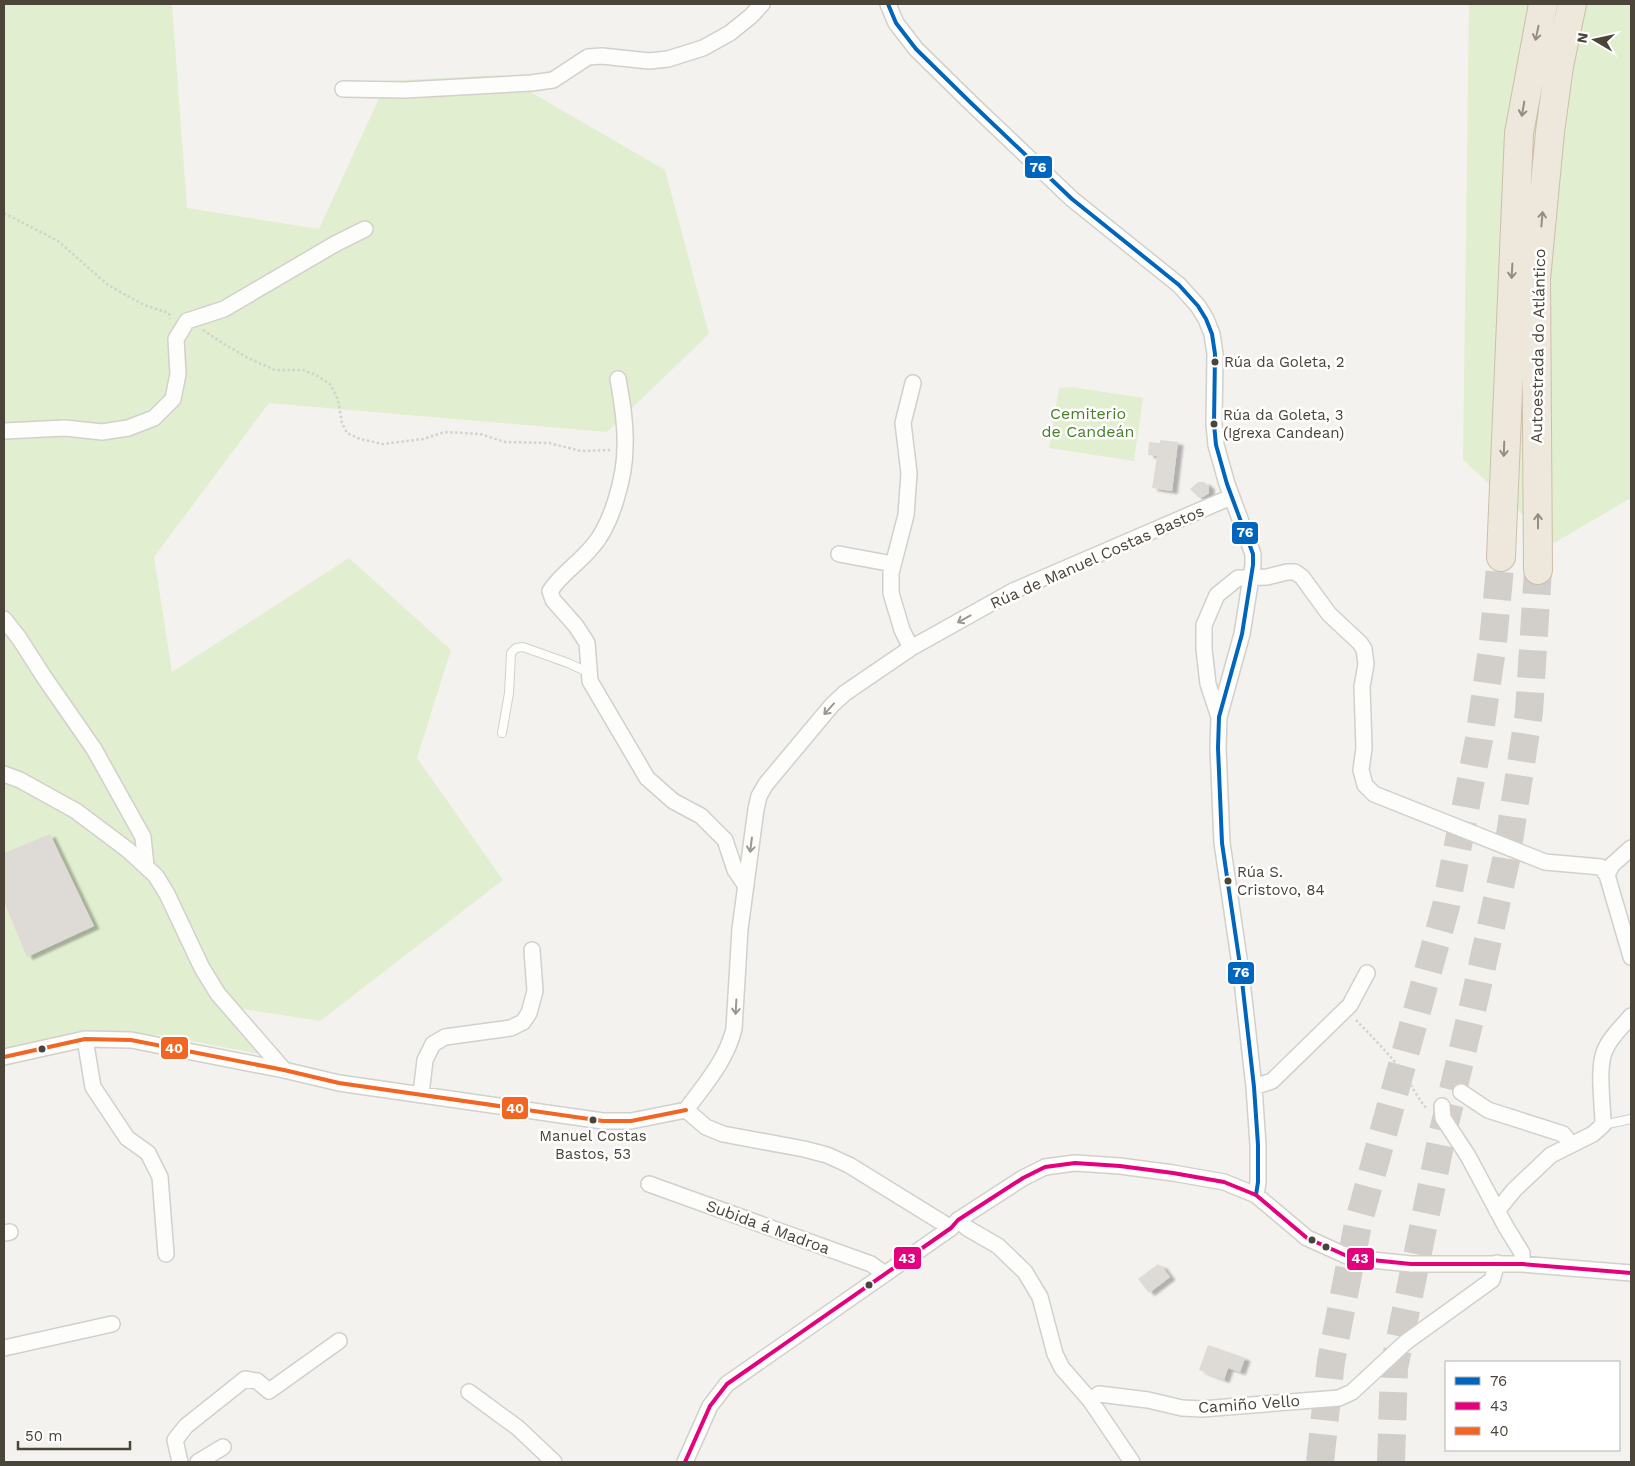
<svg xmlns="http://www.w3.org/2000/svg" width="1635" height="1466" viewBox="0 0 1635 1466" font-family="'Work Sans',sans-serif">
	<defs>
		<filter id="shadow"><feDropShadow dx="5.5" dy="3" stdDeviation="1" flood-color="#0004"/></filter>
	</defs>
	<rect width="100%" height="100%" fill="#f4f2ee"/>
	<path fill="#e1eecf" d="M4 4H172L187 208 319 229 387 81 501 75 665 170 709 334 607 432 269 403 154 557 172 672 349 558 451 650 417 758 503 880 320 1021 230 1007 260 1054 160 1035 41 1044 4 1055Z
		M1469 4H1631V498L1554 543 1463 460Z
		M1072 387 1143 398 1134 461 1049 448 1059 388Z"/>
	<path fill="#dedbd6" filter="url(#shadow)" d="M1160 440 1178 442 1172 491 1152 488 1157 456 1148 455 1149 442 1160 443Z
		M1198 482H1204L1209 486V493L1203 497H1198L1190 489Z
		M50 834 94 926 27 957 4 902V853Z
		M1158 1264 1160 1266 1161 1265 1170 1277 1149 1293 1138 1279Z
		M1208 1345 1245 1358 1240 1372 1228 1368 1224 1380 1199 1370Z"/>
	<g fill="none" stroke-linecap="round" stroke-linejoin="round">
		<path stroke="#d2cfca" stroke-width="28" stroke-dasharray="28 14" stroke-linecap="butt" d="M1320 1462 1331 1361 1358 1224 1446 906 1479 739 1493 642 1501 557
			M1391 1462 1394 1368 1442 1136 1471 1015 1506 860 1529 712 1538 570"/>
		<defs>
			<path id="service" d="M502 733 509 693 511 653 516 648 523 647 568 663 590 673
				M1603 1125 1631 1119"/>
			<path id="minor" d="M888 4 896 23 916 49 971 103 1072 199 1179 285 1198 306 1206 319 1212 334 1215 354 1214 424 1216 445 1227 484 1253 554V565L1242 634 1219 717 1218 748 1222 843 1241 972 1254 1087 1258 1145V1182L1256 1195
				M343 89 405 90 531 83 553 80 588 57 602 56 649 61 668 59 703 48 730 33 751 16 762 4
				M618 379C622 401 626 424 625 447 625 476 612 525 592 547 579 563 561 574 550 591L553 600 576 626 587 643 590 681 647 778 673 801 701 816 725 840 735 870 746 886
				M4 431 65 428 102 432 128 428 154 418 173 399 178 374 176 339 187 321 224 309 335 244 365 229
				M839 554 893 564
				M4 619 19 638 44 677 94 749 143 837 146 866
				M911 648 902 630 891 593V573L906 515 909 473 903 423 913 383
				M1219 717 1208 684 1204 649V625L1217 595 1238 578 1267 577 1287 572H1295L1302 577 1329 614 1360 643 1364 649 1366 664 1362 687 1364 748 1361 770 1365 785 1374 794 1545 862 1601 867 1607 875 1631 957
				M4 774 20 780 76 811 128 850 156 876 167 894 202 968 218 994 284 1070
				M1607 875 1612 865 1631 848
				M85 1039 93 1087 127 1138 148 1153 160 1177 166 1254
				M4 1057 85 1039 131 1040 284 1070 339 1083 603 1121H631L686 1110
				M1254 1087 1272 1081 1350 1005 1367 973
				M1461 1092 1488 1110 1563 1134 1571 1144
				M421 1094 425 1060 433 1044 445 1037 511 1028 523 1022 529 1013 535 991 532 950
				M1442 1106 1443 1118 1468 1156 1506 1227 1522 1253V1264
				M686 1110C705 1084 726 1061 734 1029L740 929 756 809 759 796 766 784 832 705 845 693 911 648 1013 591 1231 497
				M686 1110 706 1127 723 1134 804 1149 827 1155 849 1165 951 1228
				M649 1184 871 1264 885 1274
				M1497 1211 1514 1190 1551 1155 1593 1134 1603 1125C1603 1105 1597 1067 1605 1050 1610 1037 1622 1027 1631 1016
				M958 1220 967 1228 998 1246 1025 1272 1040 1297 1055 1354 1062 1368 1090 1400 1099 1394 1148 1400 1182 1408 1202 1409 1339 1398 1352 1392 1406 1342 1492 1280 1497 1263
				M4 1233 10 1232
				M4 1348 112 1324
				M469 1392 518 1428 554 1462
				M1090 1400 1132 1462
				M180 1462 175 1440 186 1426 245 1379 257 1381 269 1391 339 1341
				M198 1462 223 1447
				M685 1462 710 1406 727 1384 951 1228 958 1220 1023 1178 1045 1167 1075 1163 1120 1166 1173 1173 1224 1182 1256 1195 1307 1238 1347 1256 1362 1259 1411 1264H1522L1631 1273"/>
			<path id="motorway" d="M1501 557 1519 133 1543 4
				M1538 570 1536 279 1550 132 1559 66 1572 4"/>
		</defs>
		<use href="#service" stroke="#d2d0cb" stroke-width="10"/>
		<use href="#minor" stroke="#d2d0cb" stroke-width="18"/>
		<use href="#motorway" stroke="#ccbfa9" stroke-width="30"/>
		<path stroke="#d3d2cc" stroke-width="2.5" stroke-dasharray="2.5 2.5" stroke-linecap="butt" d="M4 213 58 241 108 285 144 305 169 313 170 319
			M203 330 224 344 250 359 275 370H303L316 375 331 385 338 400 342 423 347 433 360 439 383 444 423 439 445 432 480 434 505 442 549 443 581 451 610 450
			M1356 1020C1372 1037 1390 1054 1403 1073 1412 1085 1417 1098 1427 1109"/>
		<use href="#service" stroke="#fdfdfc" stroke-width="8"/>
		<use href="#minor" stroke="#fdfdfc" stroke-width="15"/>
		<use href="#motorway" stroke="#ede8db" stroke-width="28"/>
		<defs>
			<path id="bus-1" d="M888 4 896 23 916 49 971 103 1072 199 1179 285 1198 306 1206 319 1212 334 1215 354 1214 424 1216 445 1227 484 1253 554V565L1242 634 1219 717 1218 748 1222 843 1241 972 1254 1087 1258 1145V1182L1256 1195"/>
			<path id="bus-2" d="M685 1462 710 1406 727 1384 951 1228 958 1220 1023 1178 1045 1167 1075 1163 1120 1166 1173 1173 1224 1182 1256 1195 1307 1238 1347 1256 1362 1259 1411 1264H1522L1631 1273"/>
			<path id="bus-3" d="M4 1057 85 1039 131 1040 284 1070 339 1083 603 1121H631L686 1110"/>
		</defs>
		<use href="#bus-1" stroke="#fff" stroke-width="8"/>
		<use href="#bus-2" stroke="#fff" stroke-width="8"/>
		<use href="#bus-3" stroke="#fff" stroke-width="8"/>
		<use href="#bus-1" stroke="#0065bd" stroke-width="4"/>
		<use href="#bus-2" stroke="#e5007d" stroke-width="4"/>
		<use href="#bus-3" stroke="#f26522" stroke-width="4"/>
	</g>
	<defs><path id="oneway-shaft" d="M-6 0H5M1.5-3L5.5 0L1.5 3" fill="none" stroke-width="1.6" stroke-linecap="round" stroke-linejoin="round" transform="scale(1.25)"/></defs>
	<g stroke="#948e82">
		<use href="#oneway-shaft" transform="translate(1537 33) rotate(102)"/>
		<use href="#oneway-shaft" transform="translate(1523 109) rotate(100)"/>
		<use href="#oneway-shaft" transform="translate(1542 219) rotate(-85)"/>
		<use href="#oneway-shaft" transform="translate(1512 271) rotate(93)"/>
		<use href="#oneway-shaft" transform="translate(1504 449) rotate(92)"/>
		<use href="#oneway-shaft" transform="translate(1538 521) rotate(-90)"/>
	</g>
	<g stroke="#9b9791">
		<use href="#oneway-shaft" transform="translate(964 619) rotate(151)"/>
		<use href="#oneway-shaft" transform="translate(829 709) rotate(132)"/>
		<use href="#oneway-shaft" transform="translate(751 845) rotate(97)"/>
		<use href="#oneway-shaft" transform="translate(736 1007) rotate(93)"/>
	</g>
	<g fill="#4b4439" stroke="#fff" stroke-width="2">
		<circle cx="1215" cy="362" r="4.5"/>
		<circle cx="1214" cy="424" r="4.5"/>
		<circle cx="1228" cy="881" r="4.5"/>
		<circle cx="42" cy="1049" r="4.5"/>
		<circle cx="593" cy="1120" r="4.5"/>
		<circle cx="1312" cy="1240" r="4.5"/>
		<circle cx="1326" cy="1247" r="4.5"/>
		<circle cx="869" cy="1285" r="4.5"/>
	</g>
	<g text-anchor="middle" dominant-baseline="central" stroke-width="5" stroke-linejoin="round" paint-order="stroke">
		<g font-size="15" fill="#4b4439" stroke="#fff" text-anchor="start">
			<text x="1224" y="362">Rúa da Goleta, 2</text>
			<text x="1223" y="415">Rúa da Goleta, 3<tspan x="1223" dy="18">(Igrexa Candean)</tspan></text>
			<text x="1237" y="872">Rúa S.<tspan x="1237" dy="18">Cristovo, 84</tspan></text>
			<text x="593" y="1136" text-anchor="middle">Manuel Costas<tspan x="593" dy="18">Bastos, 53</tspan></text>
		</g>
		<g font-size="16" fill="#4b4439" stroke="#fff">
			<text transform="translate(1538 346) rotate(-89)">Autoestrada do Atlántico</text>
			<text transform="translate(1097 557) rotate(-24)">Rúa de Manuel Costas Bastos</text>
			<text transform="translate(768 1227) rotate(20)">Subida á Madroa</text>
			<text transform="translate(1249 1404) rotate(-4)">Camiño Vello</text>
		</g>
		<g font-size="16" fill="#4a7f2a" stroke="#fff">
			<text x="1088" y="413">Cemiterio<tspan x="1088" dy="18">de Candeán</tspan></text>
		</g>
	</g>
	<g stroke="#fff" stroke-width="2">
		<rect x="1024" y="155" width="29" height="24" rx="5" fill="#0065bd"/>
		<rect x="1231" y="521" width="28" height="24" rx="5" fill="#0065bd"/>
		<rect x="1227" y="961" width="28" height="24" rx="5" fill="#0065bd"/>
		<rect x="160" y="1036" width="29" height="24" rx="5" fill="#f26522"/>
		<rect x="501" y="1096" width="28" height="24" rx="5" fill="#f26522"/>
		<rect x="893" y="1246" width="29" height="24" rx="5" fill="#e5007d"/>
		<rect x="1346" y="1247" width="29" height="24" rx="5" fill="#e5007d"/>
	</g>
	<g font-size="14" text-anchor="middle" font-weight="bold" fill="#fff">
		<text x="1038" y="172">76</text>
		<text x="1245" y="537">76</text>
		<text x="1241" y="977">76</text>
		<text x="174" y="1053">40</text>
		<text x="515" y="1113">40</text>
		<text x="907" y="1263">43</text>
		<text x="1360" y="1263">43</text>
	</g>
	<rect width="1635" height="1466" fill="none" stroke="#4b4439" stroke-width="10"/>
	<rect x="1445" y="1361" width="175" height="90" fill="#ffffff" stroke="#b7b4b0"/>
	<rect x="1455" y="1377" width="25" height="8" fill="#0065bd" stroke="#b7b4b0"/>
	<text x="1490" y="1386" font-size="15" fill="#4b4439">76</text>
	<rect x="1455" y="1402" width="25" height="8" fill="#e5007d" stroke="#b7b4b0"/>
	<text x="1490" y="1411" font-size="15" fill="#4b4439">43</text>
	<rect x="1455" y="1427" width="25" height="8" fill="#f26522" stroke="#b7b4b0"/>
	<text x="1490" y="1436" font-size="15" fill="#4b4439">40</text>
	<g transform="translate(1595 40) rotate(279)" stroke="#ffffff" stroke-width="4" paint-order="stroke">
	<path d="M0-4L9 19L0 12L-9 19Z" fill="#4b4439"/>
	<text y="-8" font-size="14" font-weight="bold" text-anchor="middle" fill="#4b4439">N</text>
	</g>
	<path d="M18 1441v8h112v-8" fill="none" stroke="#4b4439" stroke-width="2.5"/>
	<text x="25" y="1441" font-size="15" fill="#4b4439" stroke="#ffffff" stroke-width="4" paint-order="stroke">50 m</text>
</svg>
